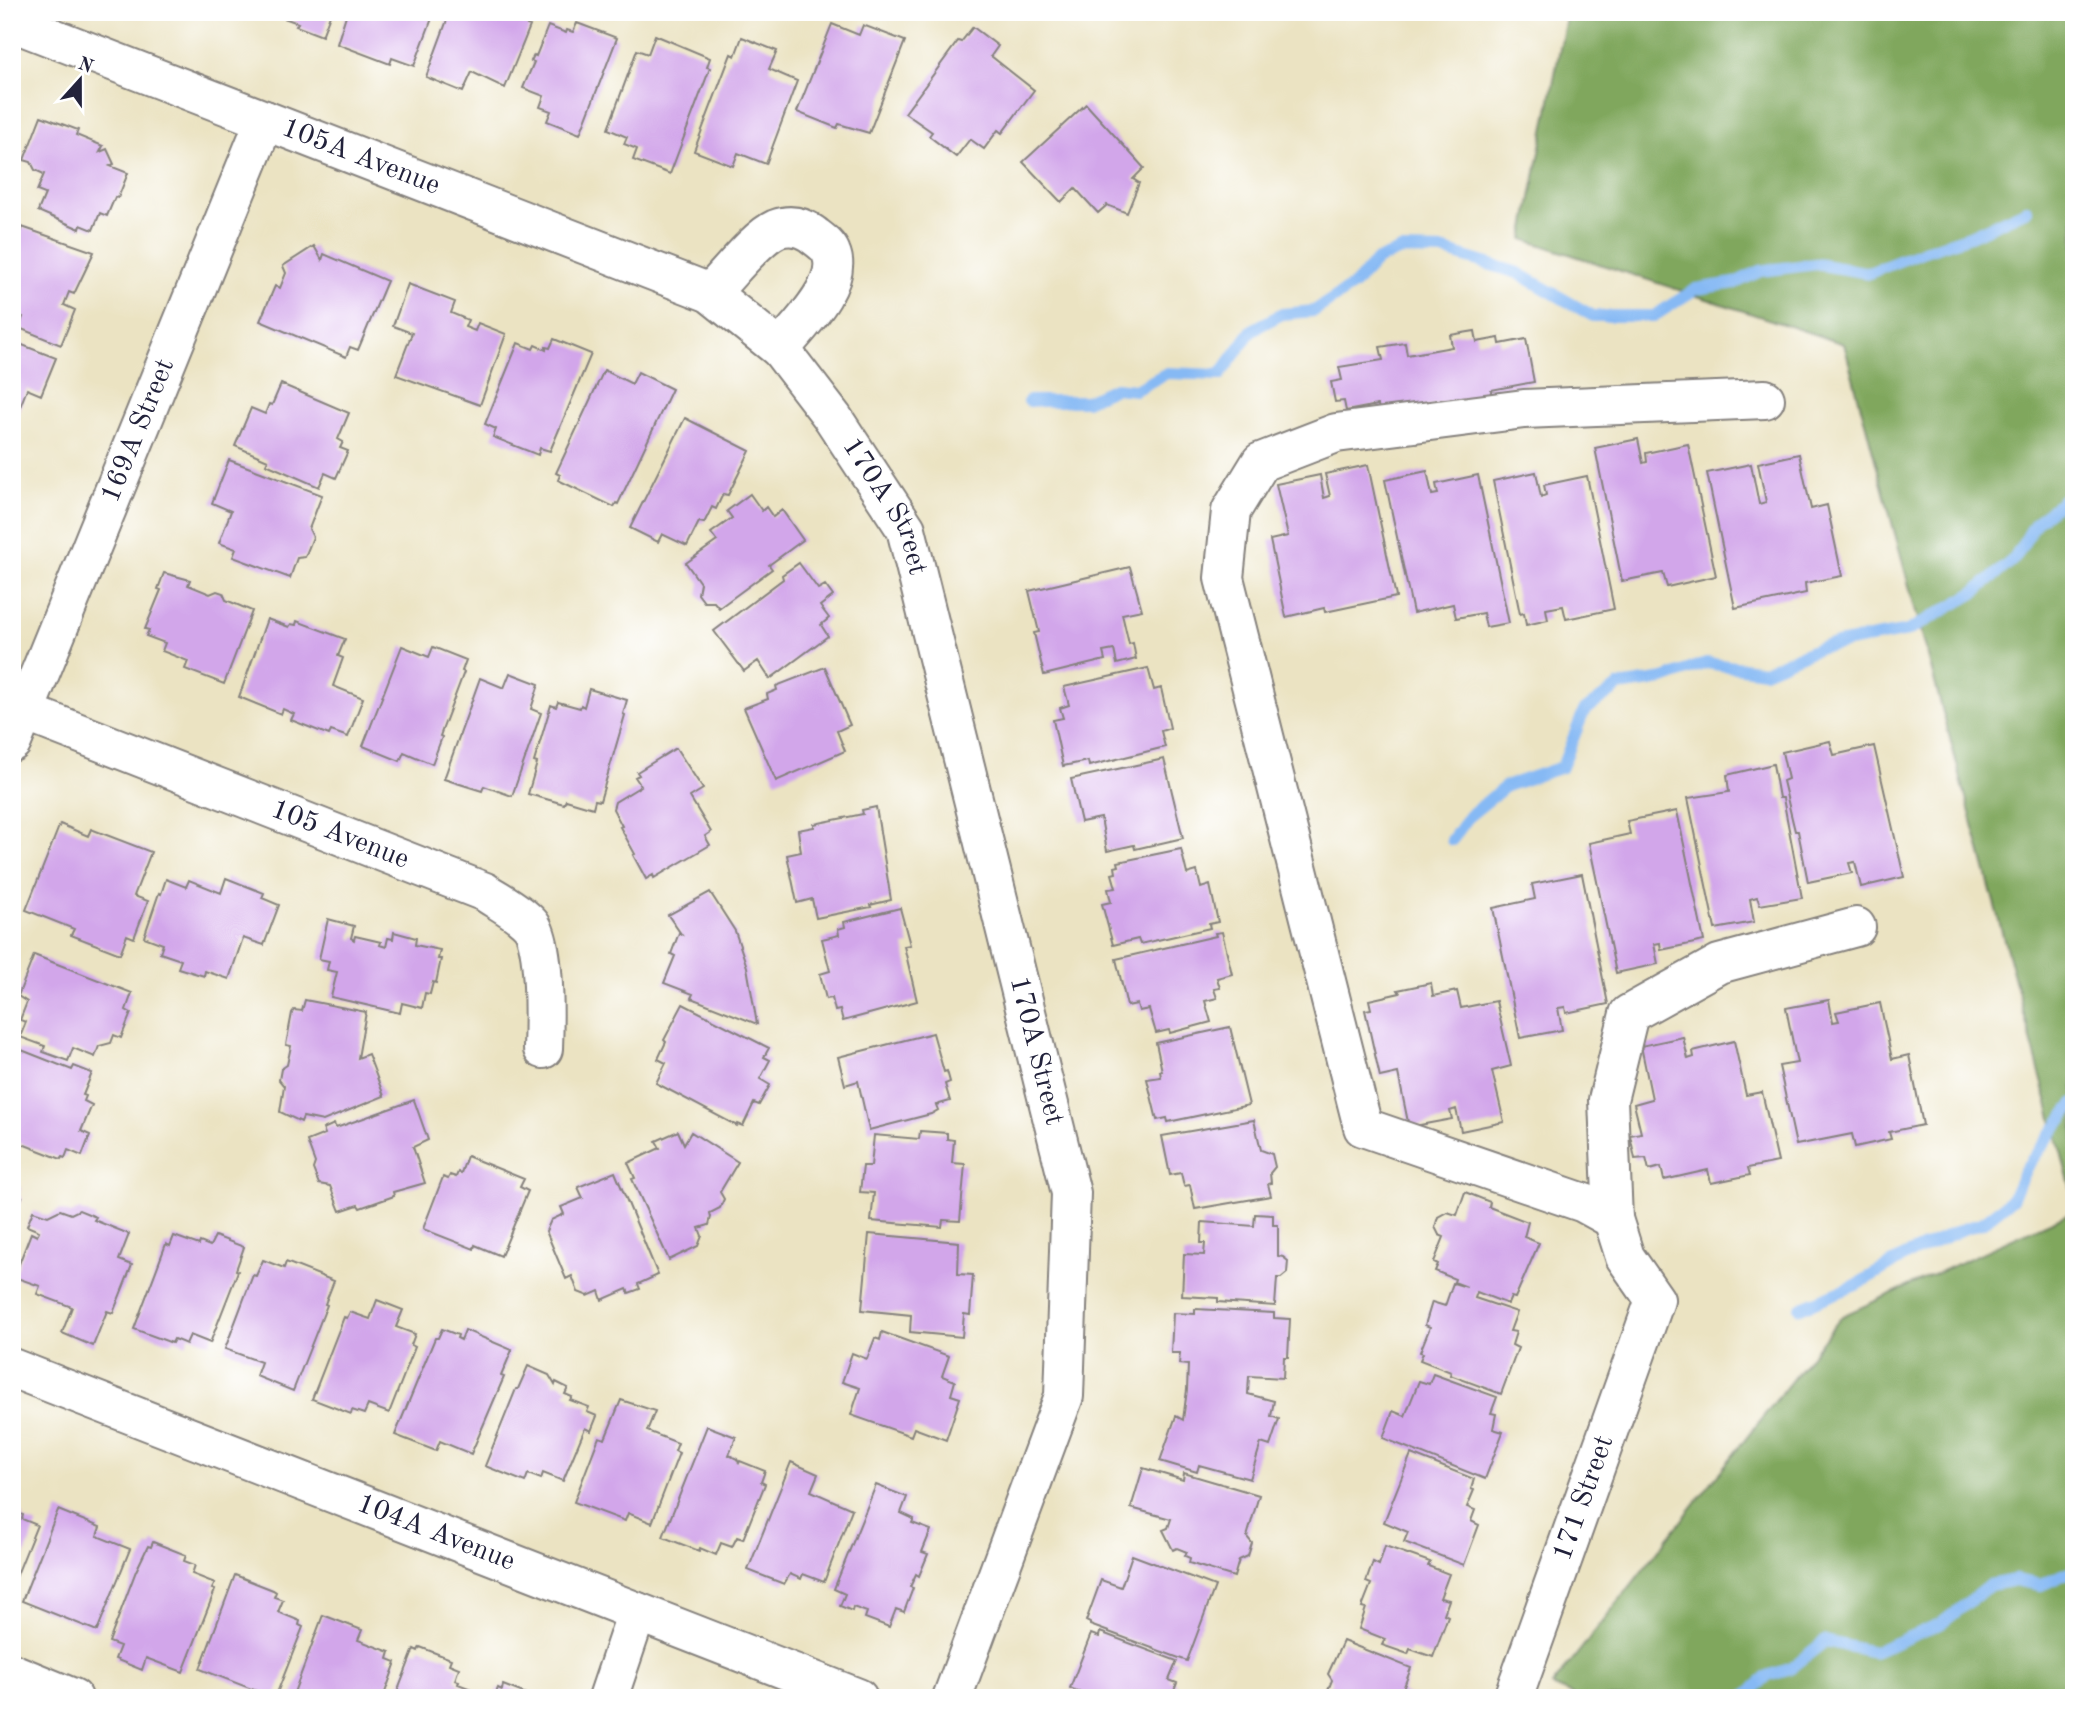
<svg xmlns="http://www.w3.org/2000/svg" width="2086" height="1710" viewBox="0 0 2086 1710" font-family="'Old Standard TT',serif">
	<rect width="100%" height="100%" fill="#fff"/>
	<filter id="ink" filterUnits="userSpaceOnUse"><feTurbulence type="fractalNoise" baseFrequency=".0143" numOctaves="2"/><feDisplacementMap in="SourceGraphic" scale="14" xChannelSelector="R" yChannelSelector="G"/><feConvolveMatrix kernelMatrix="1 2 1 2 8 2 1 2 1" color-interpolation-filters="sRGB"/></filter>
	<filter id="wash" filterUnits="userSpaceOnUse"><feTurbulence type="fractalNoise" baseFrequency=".00686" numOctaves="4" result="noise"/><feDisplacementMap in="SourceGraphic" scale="28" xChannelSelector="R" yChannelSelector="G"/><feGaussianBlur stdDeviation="1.57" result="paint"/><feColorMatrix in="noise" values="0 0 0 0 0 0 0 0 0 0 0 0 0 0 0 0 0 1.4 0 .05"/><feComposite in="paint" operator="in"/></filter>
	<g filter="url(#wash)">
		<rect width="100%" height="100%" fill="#ebe3c2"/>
		<path fill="#80a75d" stroke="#51644c" stroke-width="2" d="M1567 12H2074V1200L1844 344 1523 239Z
			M2074 1211V1698H1580L1552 1686 1842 1316Z"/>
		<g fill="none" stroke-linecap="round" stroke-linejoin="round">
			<path stroke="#86b9f4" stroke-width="12" d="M1029 401H1086L1115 388 1135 390 1167 373 1220 375 1252 330 1282 314 1314 311 1354 285 1377 260 1401 250 1445 251 1518 273 1593 316H1654L1696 289 1735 283 1760 271 1816 264 1869 273 1924 251 1970 236 2027 210
				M1452 840 1469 816 1506 786 1562 767 1584 711 1619 686 1664 679 1706 663 1764 671 1821 647 1908 631 1974 593 2015 558 2036 522 2074 491
				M1800 1308 1856 1285 1905 1256 1963 1229 1982 1223 2012 1199 2026 1168 2074 1103
				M1743 1698 1768 1676 1790 1669 1825 1641 1874 1652 1942 1623 1990 1585 2015 1580 2041 1585 2074 1570"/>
		</g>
		<g id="blocks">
			<path fill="#d2a6ea" d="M331 12 322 36 296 26 298 23 270 13Z
				M347 12H432L434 13 414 66 392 58 390 64 337 44Z
				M450 12H533L527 25 530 26 505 88 472 72 463 92 426 77Z
				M577 23 617 38 580 134 547 121 551 111 540 107 544 96 523 88 534 62 531 61 534 55 536 56 548 26 566 33 567 30 573 32Z
				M832 24 859 35 863 25 905 41 869 133 839 124 837 128 797 112Z
				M973 27 998 46 991 56 1034 90 1002 133 998 130 984 149 970 139 956 157 929 136 932 132 905 113 958 41 961 42Z
				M655 35 710 58 707 67 710 68 670 174 633 160 637 149 624 144 627 137 608 129 637 50 648 54Z
				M742 37 777 51 769 69 797 81 766 164 738 153 733 166 694 151 731 54 735 56Z
				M1086 104 1144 168 1133 179 1139 183 1127 213 1107 205 1098 213 1075 188 1061 202 1023 162Z
				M41 116 78 130 76 135 103 146 100 152 107 149 114 164 110 166 128 173 118 198 115 197 107 216 100 213 93 230 81 225 80 229 38 211 45 194 37 191 44 174 35 170 31 162 24 160Z
				M22 227 94 252 74 294 69 292 64 305 75 310 61 345 19 328 23 317 12 312V252Z
				M314 246 322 260 324 254 387 281 358 350 350 347 346 357 260 321 275 286 280 288 286 273 283 266Z
				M408 284 455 302 451 313 468 320 465 327 475 331 478 323 506 334 480 405 396 375 412 333 393 326Z
				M1475 331 1477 342 1499 338 1500 344 1526 339 1534 382 1491 390V395L1393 413 1391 407 1379 409 1378 405 1346 411 1344 401 1335 402 1331 382 1342 380 1339 367 1383 360 1380 347 1405 343 1407 355 1452 347 1450 335Z
				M554 339 591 354 550 451 540 448 538 455 493 437 496 429 485 424 518 343 533 349 535 345 546 350V347L550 348Z
				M12 341 56 358 41 395 27 389 14 422 12 421Z
				M604 370 632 384 638 372 672 389 618 504 616 503 614 507 558 480 560 475 556 473Z
				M281 384 349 413 338 439 343 442 340 448 348 451 336 478 325 473 319 487 266 464 268 460 235 446 251 408 265 414 269 404 272 405Z
				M685 418 750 451 728 495 723 494 716 509 712 507 704 523 699 522 687 546 662 534 658 542 630 528Z
				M1638 439 1643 463 1647 462 1646 453 1688 444 1716 576 1667 587 1663 573 1622 581 1595 448Z
				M1799 454 1811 509 1827 505 1842 576 1805 583 1806 593 1735 608 1707 473 1751 464 1759 504 1766 502 1758 463Z
				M229 460 322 495 309 529 313 537 305 557 297 558 290 578 233 557 236 549 219 543 231 511 212 503Z
				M1368 465 1396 597 1325 612 1324 608 1286 617 1270 540 1288 536 1276 484 1320 475 1324 498 1330 496 1325 474Z
				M1427 471 1432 495 1438 494 1436 484 1478 475 1509 623 1486 627 1483 613 1456 618 1453 604 1413 613 1385 480Z
				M1536 472 1541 497 1546 495 1544 485 1587 476 1614 609 1566 619 1563 606 1546 609 1548 620 1526 625 1524 613 1520 614 1493 481Z
				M750 494 762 511 766 507 773 517 782 510 803 540 769 565 772 569 719 608 714 602H704L698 594 700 583 686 563 717 541 711 533 732 518 727 511Z
				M799 563 818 589 825 585 833 596 820 606 829 618 821 625 828 636 770 679 758 661 744 671 714 631 783 579 782 575Z
				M1130 567 1142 610 1122 614 1129 644 1133 643 1136 659 1117 664 1114 650 1103 652 1105 660 1044 675 1034 633 1039 632 1029 591Z
				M164 573 190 580 188 585 210 594 217 591 223 593 226 600 252 611 224 684 185 669 188 661 162 651 165 643 146 636 149 630 145 629 161 590 158 589Z
				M267 619 289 627 291 624 296 625 297 621 345 639 338 656 343 658 333 686 363 698 348 737 331 731 329 735 291 720 294 714 283 709 281 714 239 697Z
				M402 646 429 657 433 647 466 660 462 671 464 672 440 736 442 737 432 764 404 752 400 761 363 746Z
				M825 667 850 725 837 731 845 751 776 781 744 708 768 699 767 694 777 690 776 686Z
				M1148 668 1154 690 1161 688 1170 728 1161 731 1165 747 1089 766 1088 761 1063 766 1053 720 1063 718 1060 708 1069 705 1064 687Z
				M510 673 539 684 531 709 541 713 512 796 484 786 482 791 444 779 480 678 504 688Z
				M589 689 627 700 623 714 625 715 600 801 595 800 593 808 566 800 564 804 528 794 537 763 534 762 551 705 556 707 558 702 580 708 581 705 584 707Z
				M1830 741 1834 755 1874 746 1904 877 1861 887 1855 862 1849 863 1852 873 1808 882 1798 831H1795L1783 781 1788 779 1782 752Z
				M676 748 703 789 690 797 711 832 705 836 710 845 654 878 653 875 646 879 633 855 635 854 620 827 622 826 613 809 615 802 641 786 635 777 639 775 637 772Z
				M1164 759 1183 838 1135 849 1134 845 1107 851 1101 818 1081 822 1071 779Z
				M1773 764 1779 798H1783L1802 898 1760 905 1757 897 1750 899 1754 922 1715 929 1688 798 1729 792 1727 775Z
				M876 807 891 900 870 905 871 907 816 918 812 899 797 903 787 855 801 852 798 830 814 827V824L863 814 862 810Z
				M1677 811 1704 941 1661 950 1660 943 1654 944 1658 964 1616 973 1589 843 1630 834 1627 821Z
				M60 824 88 836 91 829 151 852 134 896 148 901 134 938 127 935 120 954 71 935 74 929 26 910Z
				M1181 849 1187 874 1197 871 1201 888 1210 885 1218 922 1209 924 1210 928 1140 944 1138 939 1113 945 1102 904 1111 902 1108 889 1116 888 1112 874 1116 873 1115 867 1119 866 1118 862Z
				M1582 874 1608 1004 1566 1013 1565 1007 1558 1008 1562 1030 1520 1038 1493 908 1535 899 1532 884Z
				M226 878 264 893 262 898 279 905 264 945 243 938 229 979 205 971 204 976 178 968 181 960 160 953 163 944 144 937 159 893 161 894 166 879 186 887 189 880 221 893Z
				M710 892 735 931 747 967 757 1024 691 998 693 994 664 983 675 956 671 954 679 933 681 934 668 915Z
				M900 908 910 945 904 946 917 1001 843 1021 840 1010 835 1011 832 998 826 999 820 974 830 971 822 939 839 935 838 929 845 927 844 922Z
				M328 919 354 926 351 938 354 940 355 936 381 942 380 945 386 947 388 938 393 939 394 932 416 938 415 945 440 950 438 959H441L436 983 433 982 430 994 425 993 422 1008 402 1003 400 1013 331 997 337 972 327 970 329 961 319 959Z
				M1222 932 1232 974 1217 978 1220 988 1214 989 1217 998 1205 1001 1211 1022 1170 1033 1169 1030 1156 1033 1149 1009 1139 1011 1137 1004 1127 1006 1116 959 1216 936 1215 933Z
				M34 955 132 993 126 1010 131 1013 121 1038 114 1035 111 1043 99 1046 95 1057 73 1048 68 1061 43 1052 45 1046 20 1037 26 1022 20 1020 27 1002 18 996Z
				M1431 983 1433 996 1457 991 1461 1008 1496 1001 1511 1066 1492 1071 1504 1122 1461 1131 1456 1109 1450 1111 1452 1119 1409 1127 1398 1073 1380 1077 1365 1010 1371 1009 1369 1000 1400 993 1398 990Z
				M305 1000 366 1012 358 1058 368 1054 384 1096 323 1121 303 1117 301 1122 280 1112 284 1086 279 1080 281 1069 287 1065 291 1046 286 1045 292 1013 294 1010 302 1011Z
				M1829 1000 1833 1022 1839 1021 1836 1012 1880 1003 1892 1059 1909 1055 1923 1125 1889 1132 1891 1139 1855 1147 1852 1134 1796 1145 1779 1066 1797 1063 1786 1008Z
				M683 1004 769 1048 764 1057 770 1060 760 1079 770 1085 759 1105 754 1103 743 1126 738 1124 737 1126 656 1083 666 1063 658 1059 666 1042 664 1040Z
				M1230 1027 1249 1105 1168 1122 1167 1118 1157 1120 1147 1079 1161 1077 1160 1071H1162L1156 1043Z
				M933 1033 944 1072 947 1071 950 1082 945 1084 950 1101 936 1105 938 1110 931 1114 869 1130 858 1081 845 1085 838 1057Z
				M1683 1037 1688 1059 1694 1057 1693 1051 1734 1041 1746 1095 1762 1092 1778 1162 1748 1168 1750 1175 1711 1183 1708 1170 1664 1180 1661 1167 1649 1170 1646 1158 1635 1159 1630 1135 1641 1133 1634 1104 1652 1099 1641 1046Z
				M19 1049 72 1070 74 1066 92 1073 83 1095 86 1096 84 1101 92 1105 81 1131 90 1135 82 1156 68 1150 65 1158 62 1157 61 1159 12 1140V1065Z
				M414 1100 428 1140 413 1147 425 1183 393 1192 394 1196 360 1208 358 1205 340 1211 330 1186 319 1184 313 1169 315 1163 307 1141 325 1134 323 1129 334 1124 336 1128Z
				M1254 1120 1261 1150 1272 1154 1275 1167 1270 1173 1271 1183 1268 1184 1271 1196 1195 1209 1190 1185 1184 1186 1181 1173 1170 1175 1162 1136Z
				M678 1131 684 1144 691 1132 738 1162 720 1192 724 1199 720 1208 710 1213 711 1217 709 1225 699 1228 702 1236 698 1246 669 1260 632 1179 635 1178 628 1163 660 1148 656 1141Z
				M920 1131 947 1133V1139L954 1140 952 1163 965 1164 960 1221 943 1220 942 1227 871 1221 874 1193 860 1192 863 1166H871L874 1135 919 1139Z
				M467 1156 524 1179 520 1187 528 1191 501 1256 475 1245 474 1249 423 1229 443 1177 448 1179 450 1175 456 1177 458 1172 461 1173Z
				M615 1172 658 1275 638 1284 640 1289 629 1293 627 1289 602 1300 599 1291 588 1296 578 1292 572 1276 566 1279 546 1231 551 1220 564 1214 561 1207 583 1198 578 1187Z
				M12 1184 21 1188 18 1196 22 1197 12 1221Z
				M1465 1192 1490 1202 1489 1207 1528 1222 1524 1237 1539 1243 1515 1298 1511 1297 1508 1304 1477 1292 1475 1298 1517 1312 1510 1331 1516 1332 1512 1345 1518 1348 1501 1394 1450 1375 1451 1372 1420 1360 1423 1353 1420 1352 1430 1327 1425 1325 1432 1302 1445 1306 1453 1283 1467 1287 1454 1282 1455 1279 1435 1271 1438 1264 1434 1262 1444 1237 1439 1235 1435 1227 1438 1217 1447 1212 1457 1215Z
				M60 1210 71 1214 79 1210 96 1217 94 1220 129 1234 119 1260 132 1265 113 1313 107 1311 93 1346 62 1333 72 1307 37 1294 40 1286 14 1277 31 1233 37 1236 39 1231 27 1226 33 1211 48 1216Z
				M1255 1214 1273 1215V1225H1278V1256L1283 1257 1288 1261 1287 1273 1281 1278H1277L1275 1306 1218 1302V1298L1182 1296 1184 1254 1204 1255 1205 1243H1201L1202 1222 1254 1226Z
				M869 1234 959 1242 958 1274 973 1275 970 1315 964 1314 962 1337 910 1332 911 1315 862 1310Z
				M174 1236 199 1245 200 1242 210 1246 215 1236 244 1247 236 1270 238 1271 210 1343 190 1335 186 1344 174 1339 172 1343 134 1329 166 1244 170 1246Z
				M263 1260 284 1268 286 1262 334 1281 325 1304 327 1305 293 1391 256 1376 261 1362 225 1349 253 1275 256 1276Z
				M377 1300 403 1310 396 1327 415 1334 411 1345 415 1347 389 1413 368 1405 364 1414 352 1410 351 1414 312 1399 344 1317 347 1318 350 1312 370 1319Z
				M1195 1309 1274 1313V1318L1290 1319 1288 1357H1284L1283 1378 1249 1376 1248 1394 1274 1401 1271 1416 1279 1419 1270 1446 1261 1443 1250 1479 1199 1465 1197 1472 1160 1461 1176 1416 1183 1420 1187 1390 1188 1365 1179 1364 1180 1353H1171L1173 1313 1195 1314Z
				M442 1329 458 1335 457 1338 461 1340 465 1330 512 1350 501 1376 504 1377 471 1454 440 1441 436 1451 395 1435 435 1338H438Z
				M882 1332 949 1356 942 1376 955 1381 951 1395 960 1398 946 1440 914 1428 911 1436 851 1415 860 1388 842 1382 852 1353 867 1359 875 1338 880 1340Z
				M528 1366 549 1375 555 1385 556 1382 568 1388 565 1394 572 1397 570 1400 589 1407 587 1412 597 1416 591 1431 585 1428 563 1481 543 1473 541 1479 528 1474 525 1482 485 1466 516 1389H518Z
				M1433 1374 1497 1397 1491 1413 1496 1414 1493 1429 1503 1432 1485 1479 1383 1438 1393 1411 1405 1416 1419 1381 1429 1384Z
				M621 1400 655 1411 647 1431 678 1443 675 1451 679 1453 652 1523 628 1513 625 1521 574 1502 599 1437 605 1439Z
				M707 1426 736 1437 729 1455 737 1459 739 1463 740 1461 765 1471 761 1482 765 1484 743 1539 737 1537 732 1547 721 1543 716 1555 700 1548 699 1551 663 1537Z
				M1411 1454 1474 1479 1471 1489 1474 1490 1467 1507 1475 1510 1471 1521 1479 1525 1464 1565 1404 1542 1408 1532 1384 1522Z
				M791 1462 818 1474 811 1491 852 1509 824 1582 803 1574 801 1579 790 1574 784 1584 748 1570Z
				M1143 1468 1183 1480 1184 1473 1259 1495 1247 1537 1252 1543 1248 1556 1239 1560 1234 1577 1189 1563 1190 1558 1185 1556 1187 1552 1177 1548 1173 1550 1163 1530 1168 1528 1171 1519 1131 1508Z
				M876 1485 907 1497 901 1513 914 1519 912 1523 931 1530 922 1552 928 1554 919 1576 916 1574 910 1587 913 1588 904 1612 896 1609 889 1627 865 1618 867 1612 853 1607 852 1611 840 1606 845 1594 834 1589Z
				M12 1510 23 1515 22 1519 37 1525 12 1587Z
				M58 1510 100 1527 97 1536 130 1549 97 1631 22 1601Z
				M153 1542 186 1555 184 1561 195 1565 192 1574 215 1583 212 1589 215 1590 183 1672 146 1658 142 1670 115 1659 120 1646 109 1642 136 1571 148 1546 151 1547Z
				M1385 1546 1430 1562 1428 1566 1449 1574 1440 1598 1449 1600 1444 1614 1448 1616 1433 1657 1410 1649 1408 1654 1382 1645 1385 1639 1359 1629 1366 1608 1362 1607 1371 1584 1366 1582 1373 1562 1379 1565Z
				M1132 1555 1215 1586 1187 1661 1090 1625V1623L1086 1621 1101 1580 1121 1587Z
				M235 1575 273 1590 276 1592 274 1597 283 1600 278 1612 300 1621 299 1625 303 1627 275 1698 200 1669Z
				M323 1615 362 1630 358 1640 390 1652 388 1659 396 1662 383 1698H292Z
				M1100 1632 1177 1661 1169 1680 1177 1683 1174 1691 1179 1693 1177 1698H1083L1084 1694 1070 1688 1091 1634 1099 1637Z
				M1343 1641 1411 1668 1402 1692 1409 1695 1408 1698H1325L1332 1680 1328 1674Z
				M420 1647 451 1659 449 1664 459 1668 455 1680 459 1681 458 1684 474 1690 471 1698H395L414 1649 418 1651Z
				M503 1685 536 1698H494L498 1688 502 1690Z"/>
		</g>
	</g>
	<g filter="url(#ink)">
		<use href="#blocks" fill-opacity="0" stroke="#86827e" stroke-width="2"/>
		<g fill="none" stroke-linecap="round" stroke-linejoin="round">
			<defs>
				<g id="minor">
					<path id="s1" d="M12 22 710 293 780 349 833 418 906 529 1071 1193 1064 1396 952 1698"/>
					<path d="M710 293C727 276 756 238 776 229 789 224 801 226 812 234 818 239 828 245 831 253 844 283 798 327 780 349"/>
					<path d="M1765 399 1524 409 1336 433 1261 462 1231 511 1224 578 1363 1127 1584 1203 1613 1219 1608 1100 1629 1014 1719 964 1856 927"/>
					<path id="s2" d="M25 712 485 892C500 902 518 911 530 924 546 941 544 1023 543 1049"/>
					<path id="s3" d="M12 742 265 120"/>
					<path id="s4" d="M12 1368 858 1698"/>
					<path d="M12 1673 73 1698"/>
					<path d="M608 1698 637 1612"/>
					<path id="s5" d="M1513 1698 1655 1300 1625 1257 1613 1219"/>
				</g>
			</defs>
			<use href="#minor" stroke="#86827e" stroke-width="42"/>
			<use href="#minor" stroke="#fff" stroke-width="38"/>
		</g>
	</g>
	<g text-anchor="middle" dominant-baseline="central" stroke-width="5" stroke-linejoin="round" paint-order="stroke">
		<g font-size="28" fill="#22223b" stroke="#fff">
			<text stroke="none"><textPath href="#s1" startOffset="374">105A Avenue</textPath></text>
			<text stroke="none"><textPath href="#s3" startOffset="336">169A Street</textPath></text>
			<text stroke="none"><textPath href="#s1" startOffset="1029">170A Street</textPath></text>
			<text stroke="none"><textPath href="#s2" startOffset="338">105 Avenue</textPath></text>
			<text stroke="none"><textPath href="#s1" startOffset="1596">170A Street</textPath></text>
			<text stroke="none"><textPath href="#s5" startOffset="212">171 Street</textPath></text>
			<text stroke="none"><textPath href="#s4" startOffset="455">104A Avenue</textPath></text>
		</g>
	</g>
	<rect width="2086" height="1710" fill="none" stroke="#fff" stroke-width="42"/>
	<g transform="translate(80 80) rotate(21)" stroke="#ffffff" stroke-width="5" paint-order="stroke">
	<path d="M0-5L12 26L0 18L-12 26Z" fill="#22223b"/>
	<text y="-10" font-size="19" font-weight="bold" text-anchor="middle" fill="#22223b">N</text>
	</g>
</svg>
